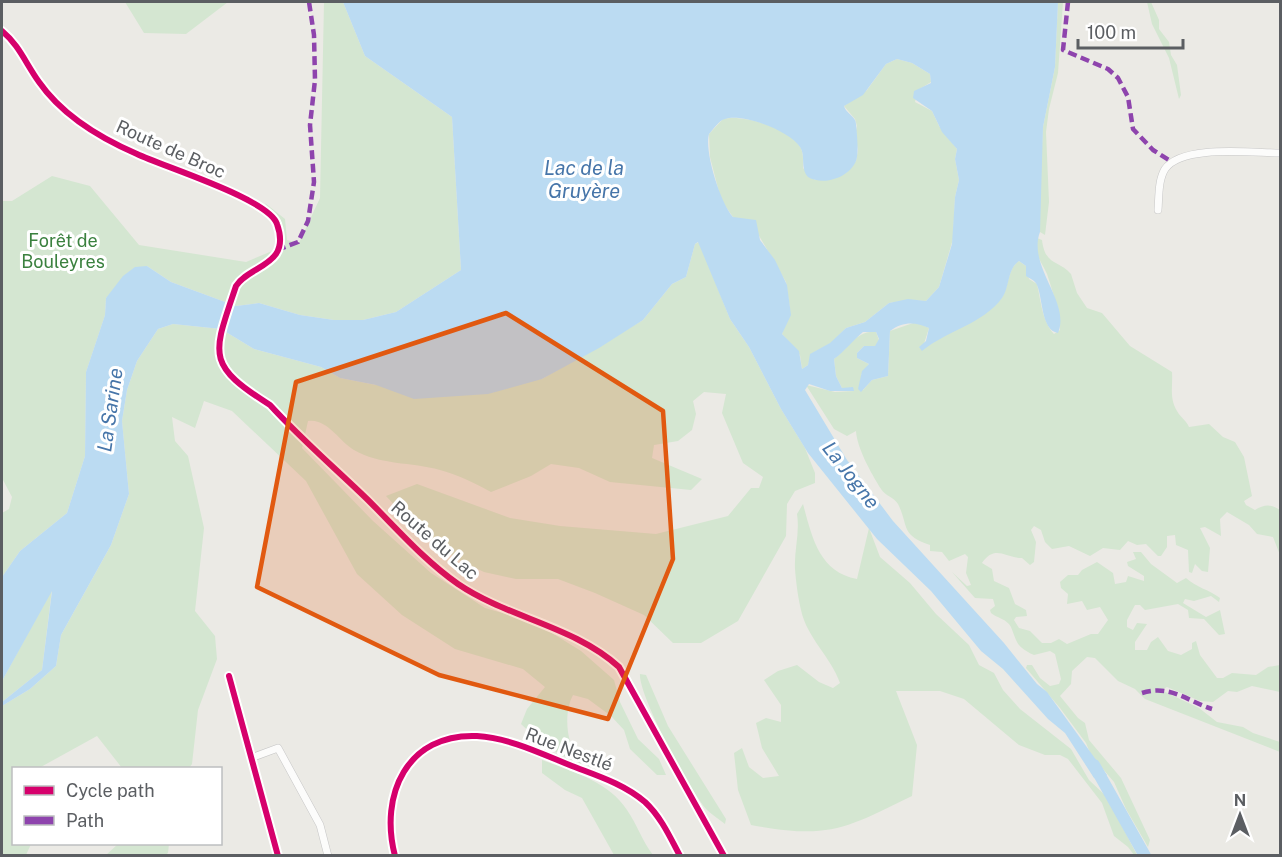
<svg xmlns="http://www.w3.org/2000/svg" width="1282" height="857" viewBox="0 0 1282 857" font-family="'Public Sans',sans-serif">
	<rect width="100%" height="100%" fill="#ebeae5"/>
	<path fill="#d4e6d1" d="M125 2H228L186 34 144 33Z
		M324 2H343L365 56 452 117 461 270 396 312 363 320H334L300 315 259 303 236 306 171 282 147 266 106 298 105 315 86 372 85 456 67 513 20 551 2 577V513L9 509 12 497 2 478V201H12L52 176 90 186 139 245 246 262 272 251 279 239V224L265 203 285 219 287 240 299 243 320 198Z
		M1058 2H1063L1058 73 1049 109 1046 132 1049 202 1045 235 1040 232 1038 224 1043 127 1055 67Z
		M1147 2H1151L1159 20V29L1169 42 1171 55 1177 65 1181 95 1179 99 1169 58 1152 24Z
		M897 59 912 63 930 74 931 82 918 90 915 102 932 111 939 126 957 149 955 159 959 180 955 197 953 239 939 287 926 301 909 300 889 303 865 322 846 328 831 343 811 354 808 365 802 369 800 355 782 334 790 309 786 282 758 234 733 217 721 200 710 157 709 134 723 119C744 114 786 128 799 145 804 152 803 160 803 168L815 180 838 177 848 171 856 161 858 150 855 134 857 126 855 119 844 106 867 90 886 64Z
		M1037 238 1042 240C1045 266 1059 260 1071 274L1077 293 1087 308 1102 313 1130 346 1172 372C1173 386 1169 398 1177 411 1181 418 1186 420 1189 427L1209 424 1223 437 1235 442 1244 457 1252 496 1244 501 1246 505 1255 510C1264 504 1272 504 1280 510V555L1273 537 1257 534 1249 525 1227 512 1220 519 1221 536 1205 527 1200 528 1210 548 1208 572 1202 571 1195 564 1192 573 1189 572 1188 550 1176 545 1175 535 1167 536V547L1161 556H1158L1146 544 1137 545 1128 541 1120 550 1103 548 1090 556 1069 546 1052 549 1045 542 1041 530 1034 526 1031 530 1036 542 1034 562 1030 565 1022 558C1005 558 995 544 982 563L992 569 994 581 1009 588 1015 604 1026 610 1027 616 1016 617 1014 620 1019 628 1030 631 1042 643H1051L1059 639 1067 644 1091 634H1098L1108 620 1100 607 1087 610 1082 601 1067 604 1068 594 1061 588 1060 582 1068 575H1078L1082 570 1097 562 1113 573 1115 584 1126 582 1128 576 1144 581V576L1128 566 1127 562 1136 559 1133 552H1141L1151 564 1177 583 1186 578C1197 588 1208 589 1220 598L1219 602 1211 596 1194 601 1185 599 1183 603 1206 617 1220 610 1225 634 1219 635 1204 619 1189 618 1188 610 1178 604 1145 610 1140 605H1135L1127 620V627L1133 630 1137 623 1147 624 1135 642V650H1147L1151 642 1158 637 1168 651 1181 655 1192 649V643L1196 641 1200 655 1217 678H1223L1232 673 1256 675 1268 667 1280 665V692L1252 686 1237 692 1228 691 1213 702 1200 701 1167 687 1161 690 1199 708 1217 722 1243 727 1253 733 1280 742V752L1145 699 1135 689 1118 681 1095 658 1087 657 1072 671 1071 684 1060 696 1078 718 1085 723 1089 740 1121 778 1150 840 1148 847 1126 809 1114 782 1091 755 1086 743 1060 708 1026 668 1027 665H1032L1040 678 1050 686 1059 684 1061 679 1055 654 1050 651 1034 655C1016 647 1017 642 1011 627 1007 619 997 618 991 613L990 610 995 606 993 599 975 598 952 572 967 586 971 585 966 573 968 557 965 554 949 561 942 552 930 551V545C900 535 909 526 898 504 894 497 885 496 881 489 871 473 857 448 856 431L847 436 834 429 806 385 835 392 854 391 842 388 836 376 834 359C848 349 856 330 876 332L879 340 875 347 864 346 857 353V358L869 364 861 375 863 390 872 380 888 376 890 331 916 322 929 328 922 350C946 331 977 324 999 301 1010 290 1006 269 1019 261L1026 266 1029 279 1037 284C1041 301 1042 321 1054 334L1060 330C1059 311 1053 292 1047 274 1042 262 1032 252 1037 238Z
		M699 242 730 319 749 347 781 409 805 448 815 473V483L795 491 787 504 786 536 738 621 701 643H673L644 615 595 593 558 579H516L484 572 457 559 422 534 386 496 417 484 510 518 560 526 656 534 728 516 751 488H759L763 477 743 463 722 413 726 394 704 392 693 401 696 414 692 430 678 441 654 445 652 458 702 479 691 490 610 482 579 468 551 464 531 476 491 492C475 483 458 475 440 470 412 462 379 465 354 450 339 441 327 418 308 421L302 448 373 521 431 573 485 608 523 619 547 630 581 651 614 680 620 702 638 739 659 759 666 775H657L630 749 624 730 611 716 588 699 573 695C564 711 565 745 580 758 585 762 592 765 597 768 567 762 543 745 521 724L527 709 545 687 523 669 455 649 402 615 357 574 306 481 232 411 204 401 195 428 172 417 175 441 188 456 204 528 195 611 215 636 217 659 198 710 192 764 189 768H122L97 736 39 768H14V844H31L26 855H3L2 706 30 689 56 666 61 635 111 545 129 494 122 421 127 390 137 361 158 329 173 324 221 329 254 349 321 367 340 378 376 385 542 379 643 320 672 284 686 277 695 244Z
		M803 504C812 537 819 572 857 579L869 528 880 557 910 583 936 614 969 645 979 665 994 673 1003 690 1020 709 1071 749 1089 780 1107 797 1137 855H1134L1128 847 1114 836 1102 803 1068 759 1060 755H1045L1019 745 964 699 940 691H896L917 745 912 796C843 830 828 839 751 825L738 790 734 753 742 748 749 767 763 778 779 776 762 748 756 723 766 718 781 722V705L764 680 778 671 797 665 819 682 833 688 840 683C831 657 807 638 801 610 798 598 796 582 795 569 794 550 800 533 797 514Z
		M52 589 42 670 2 702V681Z
		M640 674 646 675 668 726 726 819 725 824C719 819 712 815 707 810 691 793 638 695 640 674Z
		M542 760C573 772 608 781 627 810 637 824 642 841 653 855H614L582 798 565 790 542 773Z
		M118 844H169L168 853 164 856 106 855Z"/>
	<path fill="#bbdbf2" fill-rule="evenodd" d="M343 2H1058L1055 67 1043 127 1040 232C1027 266 1071 302 1058 333 1041 330 1043 299 1037 285 1035 280 1030 279 1026 276V266L1019 261C1007 269 1010 287 1002 298 983 324 946 331 922 351L919 347 926 341 929 328C916 322 903 321 890 331L888 376 872 380 861 392 858 389 862 371 869 364 857 358V353L864 346H875L879 339 876 332H863C852 341 845 351 834 359L836 376 842 388 853 387 854 391H830L809 384 805 390 847 460 893 521 1004 643 1037 684 1047 692 1107 775 1099 780 1094 778 1065 733 1048 719 1003 669 981 651 931 591 877 539 808 453 781 409 749 347 730 319 698 242 695 244 686 277 672 284 643 320 599 348 542 379 488 394 414 399 376 385 340 378 321 367 254 349 221 329 173 324 158 329 137 361 127 390 122 421 129 494 111 545 61 635 56 666 30 689 2 706V702L42 670 52 591 2 681V577L20 551 67 513 85 456 86 372 105 315 106 298 123 276 135 267 147 266 171 282 236 306 259 303 300 315 334 320H363L396 312 461 270 452 117 365 56ZM897 59 912 63 930 74 931 83 914 91 913 98 932 111 942 132 957 149 955 159 959 180 955 197 952 244 939 287 926 301 908 299 889 303 865 322 846 328 830 343 810 354 808 365 802 369 799 351 782 334 791 315 787 285 775 260 760 240 756 220 733 217C721 204 704 152 709 134 713 130 719 120 725 119 743 113 790 131 800 147 806 156 800 168 808 177 823 186 849 178 856 161 859 153 857 134 856 124 856 116 846 114 844 106L863 95 886 64Z"/>
	<g fill="none" stroke-linecap="round" stroke-linejoin="round">
		<path stroke="#bbdbf2" stroke-width="12" d="M1094 765 1145 856"/>
		<defs>
			<path id="street" d="M2 31C19 45 26 64 39 82 62 115 100 138 137 154 164 167 269 199 277 224 292 266 249 265 236 286 213 355 205 364 270 405 301 439 336 469 368 500 397 529 425 561 458 584 508 618 574 626 619 667L724 856
				M1158 210C1159 198 1158 180 1165 169 1182 144 1253 153 1280 153
				M229 676 278 856
				M251 758 278 748 320 825 328 856
				M395 856C379 795 407 733 477 736 510 738 542 754 572 766 598 776 624 784 645 802 661 817 670 837 680 856"/>
		</defs>
		<use href="#street" stroke="#c7c7c7" stroke-width="8"/>
		<use href="#street" stroke="#fcfcfb" stroke-width="7"/>
		<path stroke="#8e44ad" stroke-width="4.5" stroke-dasharray="9 4.5" stroke-linecap="butt" d="M1068 2 1063 50 1108 69 1118 78 1128 97 1133 129 1153 150 1172 162
			M277 250 298 242 308 221 314 182 310 125 315 80 314 35 309 2
			M1142 693C1170 684 1187 701 1212 709"/>
		<defs>
			<path id="cycleway" d="M2 31C19 45 26 64 39 82 62 115 100 138 137 154 164 167 269 199 277 224 292 266 249 265 236 286 213 355 205 364 270 405 301 439 336 469 368 500 397 529 425 561 458 584 508 618 574 626 619 667L724 856
				M229 676 278 856
				M395 856C379 795 407 733 477 736 510 738 542 754 572 766 598 776 624 784 645 802 661 817 670 837 680 856"/>
		</defs>
		<use href="#cycleway" stroke="#fff" stroke-width="10"/>
		<use href="#cycleway" stroke="#d6006c" stroke-width="6"/>
	</g>
	<path fill="#e15910" fill-opacity="0.2" stroke="#e15910" stroke-width="4.5" stroke-linejoin="round" d="M506 313 663 411 673 559 608 719 439 675 257 587 296 382Z"/>
	<g text-anchor="middle" dominant-baseline="central" stroke-width="6" stroke-linejoin="round" paint-order="stroke">
		<g font-size="18" fill="#5b5e62" stroke="#fff">
			<text transform="translate(171 149) rotate(24)">Route de Broc</text>
			<text transform="translate(435 540) rotate(41)">Route du Lac</text>
			<text transform="translate(569 749) rotate(21)">Rue Nestlé</text>
		</g>
		<g font-size="18" fill="#3b813f" stroke="#fff">
			<text x="63" y="240">Forêt de<tspan x="63" dy="21">Bouleyres</tspan></text>
		</g>
		<g font-size="20" font-style="italic" fill="#4675a9" stroke="#fff">
			<text x="584" y="168">Lac de la<tspan x="584" dy="23">Gruyère</tspan></text>
			<text transform="translate(110 410) rotate(-82)">La Sarine</text>
			<text transform="translate(851 475) rotate(52)">La Jogne</text>
		</g>
	</g>
	<rect width="1282" height="857" fill="none" stroke="#5b5e62" stroke-width="6"/>
	<rect x="12" y="767" width="210" height="78" fill="#ffffff" stroke="#bdbfc0" stroke-width="1.5"/>
	<rect x="24" y="786" width="30" height="9" fill="#d6006c" stroke="#bdbfc0" stroke-width="1.5"/>
	<text x="66" y="797" font-size="18" fill="#5b5e62">Cycle path</text>
	<rect x="24" y="816" width="30" height="9" fill="#8e44ad" stroke="#bdbfc0" stroke-width="1.5"/>
	<text x="66" y="827" font-size="18" fill="#5b5e62">Path</text>
	<g transform="translate(1240 815)" stroke="#ffffff" stroke-width="4.5" paint-order="stroke">
	<path d="M0-4.5L10 22L0 15L-10 22Z" fill="#5b5e62"/>
	<text y="-9" font-size="16" font-weight="bold" text-anchor="middle" fill="#5b5e62">N</text>
	</g>
	<path d="M1078 39v9h105v-9" fill="none" stroke="#5b5e62" stroke-width="3"/>
	<text x="1087" y="39" font-size="18" fill="#5b5e62" stroke="#ffffff" stroke-width="4.5" paint-order="stroke">100 m</text>
</svg>
